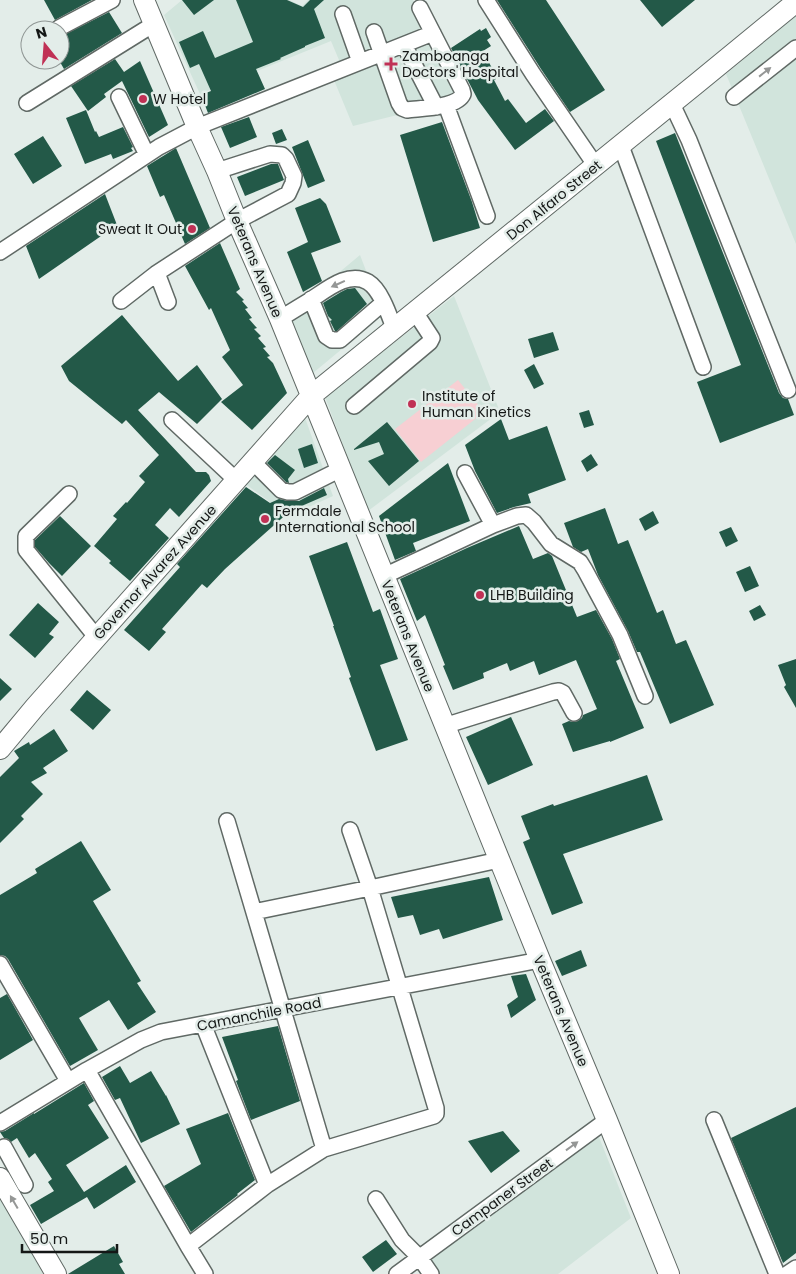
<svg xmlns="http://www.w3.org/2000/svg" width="796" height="1274" viewBox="0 0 796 1274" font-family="Poppins,sans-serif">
	<rect width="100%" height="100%" fill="#e3ede9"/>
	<path fill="#d1e4dc" d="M182 0H289L302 6 308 0H413L466 98 353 126 329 68 339 60 331 41 200 94 164 15Z
		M796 15V244L726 74Z
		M360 255 383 315 313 373 287 316Z
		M454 296 500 412 368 511 325 397Z
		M304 415 333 496 289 516 244 483Z
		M599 1137 631 1218 558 1274H440L430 1259Z
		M0 1199 27 1245 43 1274H0Z"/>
	<path fill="#f7cfd3" d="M458 380 484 412 421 462 395 429Z"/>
	<path fill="#235948" d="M44 0H92L55 20Z
		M182 0H214L194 15Z
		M236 0H287L303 7 310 0H324L314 9 325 38 305 46V47L280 58 281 59 256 69 265 89 208 113 201 95 211 91 199 64 190 68 179 42 203 31 215 58 253 42Z
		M497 0H546L605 90 570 112 541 69Z
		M640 0H695L662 27Z
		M109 12 122 33 64 69 60 62V37Z
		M486 28 491 37 487 40 491 46 483 51 494 72 492 73 496 79 494 80 505 101 508 99 526 123 545 109 554 121 515 150 478 100 451 48 480 29 481 31Z
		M115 59 124 72 140 61 168 125 149 137 122 81 104 94 106 97 88 111 71 86Z
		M86 110 95 132 96 131 99 137 123 127 133 147 131 148 133 151 113 159 111 154 85 164 66 118Z
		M249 117 257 137 230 148 221 127Z
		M442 122 472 202 480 228 433 242 400 135Z
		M282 129 287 140 276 144 272 133Z
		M675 133 779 393 783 398 788 399 794 415 720 443 697 382 741 365 656 141Z
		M43 136 62 166 33 184 14 154Z
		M308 140 325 181 308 188 292 147Z
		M176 148 210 228 185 244 164 195 160 197 147 166Z
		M271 164H278L284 180 245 196 237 177Z
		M105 194 117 225 39 279 26 246Z
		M320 198 326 204 341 242 311 253 322 281 303 292 287 252 308 242 295 208Z
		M220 243 240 289 236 292 244 300 242 301 248 308 245 309 252 318 249 319 257 328 254 329 261 336 258 338 266 347 263 348 270 356 267 357 273 363 287 393 252 430 221 402 243 385 222 357 230 350 211 308 209 310 185 266Z
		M355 288 367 304 337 331H335L330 321 332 320 328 316 323 303 341 292 347 289Z
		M122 315 178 381 197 365 222 399 197 424 159 392 138 410 196 472H206L209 475 211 481 179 517 170 508 155 525 169 538 130 581 109 563 111 561 94 546 117 519 113 516 126 502 127 503 145 482 139 476 159 455 126 420 122 424 69 381 61 366Z
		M553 332 559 350 534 358 528 339Z
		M534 364 544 384 534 389 524 370Z
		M589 410 594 425 584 428 579 413Z
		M501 419 509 440 547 426 566 480 528 494 531 503 514 507 497 513 475 471 465 445Z
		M387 422 419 461 389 486 368 461 384 454 379 442 354 450V449Z
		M312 444 318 463 304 468 298 449Z
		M591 454 598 465 587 472 581 461Z
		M275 455 295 470 288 479 289 483 286 482 267 463Z
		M448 463 470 521 413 543 416 551 395 560 379 516Z
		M246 487 270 503 279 499 288 501H299L324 488 327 495 290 511 225 569 207 588 202 584 162 629 166 632 149 651 124 630 180 567 177 564Z
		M605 508 618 544 628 540 657 613 663 610 676 644 686 640 714 705 670 724 640 652H637L628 631 598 575 588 549 581 552 573 547 564 523Z
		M653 511 659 523 645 531 639 519Z
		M60 516 91 546 62 576 49 563 35 547V540Z
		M519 526 533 559 548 553 552 556 577 617 596 610 612 639 620 659 616 661 644 728 610 742V741L573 752 562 724 569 721 573 722 578 721 582 718 583 715 597 709 576 660 539 675 534 661 510 671 507 663 483 673 484 678 453 690 443 666 445 665 425 615 417 621 400 579 467 548Z
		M731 527 738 541 726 547 719 532Z
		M347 542 373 612 380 609 398 659 380 665 408 740 376 751 349 678 351 677 333 626H334L309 556Z
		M750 566 759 586 745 592 736 572Z
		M38 603 59 622 49 634 54 637 35 658 9 635Z
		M760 605 766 615 754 621 749 611Z
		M796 659V708L784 687 786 685 778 665Z
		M0 678 12 689 0 701Z
		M87 690 111 710 93 730 70 710Z
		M511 717 533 765 488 785 466 737Z
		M54 729 68 751 43 768 47 773 31 782 43 794 21 816 24 819 0 843V777L19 758 14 751 29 742 30 745Z
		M647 775 663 820 563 854 583 903 552 915 523 842 530 839 521 816 553 804 554 806Z
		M81 841 111 890 93 901 141 981 137 983 156 1012 128 1030 109 1000 79 1018 98 1050 70 1066 8 959 5 956 0 955V895L37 873 35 869Z
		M489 877 503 920 443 939 439 929 420 935 413 915 398 918 391 897Z
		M581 950 587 966 562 976 555 961Z
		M526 974 536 1000 511 1018 507 1005 518 997 511 976Z
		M7 994 33 1040 0 1060V998Z
		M278 1026 300 1101 251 1120 236 1081 238 1080 222 1037Z
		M120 1066 130 1083 151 1071 166 1096V1095L180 1124 141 1143 120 1098 115 1100 102 1077Z
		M84 1083 94 1101 88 1105 109 1138 66 1165 84 1192 126 1165 136 1182 94 1209 87 1197 41 1224 30 1205 54 1191 48 1182 52 1179 35 1153 29 1158 17 1138 11 1142 8 1139 4 1138 0 1132 5 1131 34 1113V1114Z
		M796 1107V1253L783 1263 731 1138Z
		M228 1113 255 1180 237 1194 238 1195 191 1232 164 1186 201 1164 186 1129Z
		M503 1131 520 1151 491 1173 468 1141Z
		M386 1240 397 1254 373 1272 362 1257Z
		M114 1246 123 1262 119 1264 125 1274H68Z"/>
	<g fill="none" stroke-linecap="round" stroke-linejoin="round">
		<defs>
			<path id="minor" d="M486 0 533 74 596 166
				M343 14 360 62
				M59 28 112 0
				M374 32 399 103 402 108 407 110C421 108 457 108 463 94L462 90 420 8
				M404 45 436 107
				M119 97 147 155
				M734 97 796 48
				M27 103 154 24
				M672 104 689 140 788 390
				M446 105 487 216
				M621 146 703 367
				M0 252 159 147 197 127 433 33
				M157 273 168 302
				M311 299 326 336 332 340H340L383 303
				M121 301 157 273 237 221 288 194 293 183 294 176 286 159 282 155 270 154 217 171
				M280 319C289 313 299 307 309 301 325 291 348 270 368 282 381 290 389 315 394 328
				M354 406 430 342 432 338 415 312
				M172 420 236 480
				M253 462 281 490 288 492H295L341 469
				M465 473 493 525
				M69 494 26 536V550L97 638
				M384 576 493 525 517 516 526 515 534 522 551 544 580 562 585 570 620 635 645 696
				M444 726 553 692 559 691 563 693 574 713
				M227 821 324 1149
				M254 912 370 888 499 860
				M0 964 68 1081
				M203 1024 267 1185
				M87 1070 188 1246 205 1274
				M714 1120 777 1274
				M0 1123 87 1070 141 1040 161 1032 540 960
				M4 1147 25 1185
				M376 1199 402 1240 420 1258 431 1274
				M188 1246 267 1185 324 1149 434 1116 436 1114V1108L370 888 350 830
				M397 1274 607 1120
				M787 1274 796 1268"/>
			<path id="major" d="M144 0 197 127 217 171 237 221 280 319 540 960 607 1120 669 1274
				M0 749 35 707 311 396 696 84 796 2
				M0 1178 56 1274"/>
		</defs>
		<use href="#minor" stroke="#606965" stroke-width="18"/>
		<use href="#major" stroke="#606965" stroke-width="22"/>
		<use href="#minor" stroke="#fff" stroke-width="15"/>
		<use href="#major" stroke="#fff" stroke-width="20"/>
	</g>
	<defs><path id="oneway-solid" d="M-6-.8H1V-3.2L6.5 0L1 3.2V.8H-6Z" transform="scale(1.25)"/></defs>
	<g fill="#959796">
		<use href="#oneway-solid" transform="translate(765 72) rotate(-38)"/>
		<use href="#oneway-solid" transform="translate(338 284) rotate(156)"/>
		<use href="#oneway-solid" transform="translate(572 1146) rotate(-36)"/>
		<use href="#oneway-solid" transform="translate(14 1202) rotate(-120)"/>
	</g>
	<g fill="#c03155" stroke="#e3ede9" stroke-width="2">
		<path d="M388.5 56.5h5v5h5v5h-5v5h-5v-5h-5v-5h5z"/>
		<circle cx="143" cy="99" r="5"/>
		<circle cx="192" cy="229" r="5"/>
		<circle cx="412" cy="404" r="5"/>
		<circle cx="265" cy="519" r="5"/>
		<circle cx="480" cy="595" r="5"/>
	</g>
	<g text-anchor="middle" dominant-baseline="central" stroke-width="5" stroke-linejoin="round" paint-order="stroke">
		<g font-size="14" fill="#141716" stroke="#e3ede9" text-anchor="start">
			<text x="402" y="56">Zamboanga<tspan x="402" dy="16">Doctors' Hospital</tspan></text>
			<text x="153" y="99">W Hotel</text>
			<text x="182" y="229" text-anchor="end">Sweat It Out</text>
			<text x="422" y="396">Institute of<tspan x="422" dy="16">Human Kinetics</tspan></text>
			<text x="275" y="511">Fermdale<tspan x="275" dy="16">International School</tspan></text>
			<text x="490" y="595">LHB Building</text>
		</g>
		<g font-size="14" fill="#141716" stroke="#e3ede9">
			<text transform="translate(554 200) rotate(-39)">Don Alfaro Street</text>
			<text transform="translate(255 262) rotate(67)">Veterans Avenue</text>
			<text transform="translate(155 572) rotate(-48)">Governor Alvarez Avenue</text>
			<text transform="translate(408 636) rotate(68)">Veterans Avenue</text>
			<text transform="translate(561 1011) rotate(67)">Veterans Avenue</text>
			<text transform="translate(259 1014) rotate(-11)">Camanchile Road</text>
			<text transform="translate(502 1197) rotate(-36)">Campaner Street</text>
		</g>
	</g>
	<g transform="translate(45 45) rotate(343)"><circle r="24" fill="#e3ede9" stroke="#909795"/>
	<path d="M0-4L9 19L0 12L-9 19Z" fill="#c03155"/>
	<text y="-8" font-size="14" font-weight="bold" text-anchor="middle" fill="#141716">N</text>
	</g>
	<path d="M22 1244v8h95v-8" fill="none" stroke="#141716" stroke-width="2.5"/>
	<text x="30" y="1244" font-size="15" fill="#141716" stroke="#e3ede9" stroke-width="4" paint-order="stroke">50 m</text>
</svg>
